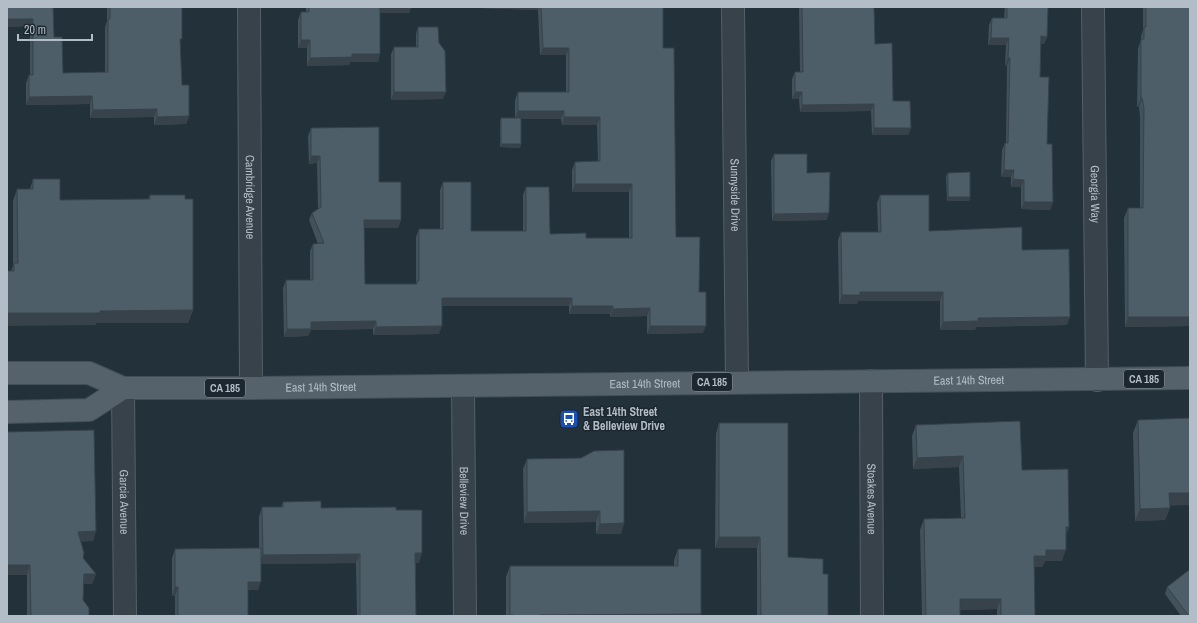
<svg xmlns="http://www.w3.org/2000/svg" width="1197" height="623" viewBox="0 0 1197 623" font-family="'Archivo Narrow',sans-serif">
	<rect width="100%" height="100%" fill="#23313b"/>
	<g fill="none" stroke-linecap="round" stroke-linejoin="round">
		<defs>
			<g id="minor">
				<path id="s1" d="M249 7 251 388"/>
				<path id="s2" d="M733 7 737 382"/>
				<path id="s3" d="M1093 7 1097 380"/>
				<path id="s4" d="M871 381 872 616"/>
				<path id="s5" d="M463 386 465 616"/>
				<path id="s6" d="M123 388 125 616"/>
			</g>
			<g id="major">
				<path id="s7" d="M7 373H89L123 388H251L1190 378"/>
				<path d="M7 412 89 410 123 388"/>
			</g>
		</defs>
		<use href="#minor" stroke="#556069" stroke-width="24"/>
		<use href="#major" stroke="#434e57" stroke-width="24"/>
		<use href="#minor" stroke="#37424b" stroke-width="22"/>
		<use href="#major" stroke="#55626b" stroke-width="22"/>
	</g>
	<path fill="#43515a" d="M53 7 54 37 63 73 105 72V27L107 21V7H182L180 44 182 85 189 116 186 124 154 125V117L90 118V104L26 105V83L29 75H30V26L7 27Z
		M306 7H411L409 13H380V54L378 62H350L349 65 307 66V48H298V20L301 12H306Z
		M479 7H663V48L676 237 699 292 703 333 647 334V316L610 317V314H569V306H442L439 334 373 335V329L311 330 308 336 284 337 283 288 286 280H310V251L313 244H318L309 220 312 213 318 209 317 163 309 164 308 136 311 128 379 182 401 220 398 228H364L365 284H416V237L419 229H440V190L443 182 471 231H523V195L526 187 550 234 586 238H629V192H572V170L575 162 598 161 597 125H562L561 119H521V144L520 148 500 147V122L501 118H515V100L518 92H566V55H540L538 10 479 8Z
		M799 7H885H874L875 44 893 101 911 128 908 135H872L871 111 800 112 799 99H792V79L795 72H800Z
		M1005 7H1048L1047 37 1044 44H1041L1040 77 1053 202 1050 210 1021 209V187H1011V177H1001L1002 150 1005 143H1006L1007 66 1005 65 1006 45H988L989 25 992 18H1004Z
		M1143 7H1190V326L1125 327 1124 218 1128 208H1140V117L1139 107H1137L1138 49 1141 40V36L1143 30Z
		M418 27 439 43 443 99 391 100V54L394 47H416V34Z
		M774 154 807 173 827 220 772 221 771 161Z
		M948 173 970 197 969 201H947L946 176Z
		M33 179 60 200 148 199 150 195 193 310 188 323H96V325L11 271 13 266V201L17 189H30Z
		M880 195 929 231 1022 250 1067 325 976 327 975 330H940V301H858L857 304H839L838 240 841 232H878L877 203Z
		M1138 420 1170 506V508L1165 520 1135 521 1133 433Z
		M719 423 788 557 823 574 828 616H757V548H715L716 434Z
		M916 425 1022 470 1069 527 1066 535 1062 561H1045L1042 567H1034L1035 616H997V609L960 610V616H922L920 530 924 519 961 518 959 467 913 469 912 436Z
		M7 432 96 531 93 541H81L83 558 96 574 92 584H84L83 600 89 616H27V575H7Z
		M527 459 624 523 621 534H596V522L524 523 523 469Z
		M283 502 321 508 396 510 419 563H416V616H357L356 563 261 564 258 590H248V616H175V596H172V558L175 549 259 548V517L262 507H281Z
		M678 549 700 616H506V577L510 566H674V560Z
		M1167 587 1190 616H1181L1165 594Z"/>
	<path fill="#37424a" d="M379 7H411L409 13H377Z
		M480 7H539L538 10 479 8Z
		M7 19H33L30 26 7 27Z
		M1041 36 1047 37 1044 44H1039Z
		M991 38H1009L1006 45H988Z
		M301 40H310L307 48H298Z
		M543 48H569L566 55H540Z
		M352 54H380L378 62H350L349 65 307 66 310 58Z
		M1008 58H1010L1007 66 1005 65Z
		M394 92H446L443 99 391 100Z
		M795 92H802L799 99H792Z
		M92 96 90 104 26 105 29 97Z
		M1141 98H1142L1139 107H1137Z
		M874 104 871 111 800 112 802 105Z
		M157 109 154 117 90 118 93 110Z
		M518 111H564L561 119H515Z
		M189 116 186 124 154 125 157 117Z
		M564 117H600L597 125H562Z
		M874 128H911L908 135H872Z
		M501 144H521L520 148 500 147Z
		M311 156H320L317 163 309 164Z
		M1004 170H1014L1011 177H1001Z
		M1013 179 1024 180 1021 187H1011Z
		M575 184H632L629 192H572Z
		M948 197H970L969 201H947Z
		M1024 202H1053L1050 210 1021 209Z
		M829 213 827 220 772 221 774 214Z
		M364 220H401L398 228H361Z
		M860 292H943L940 301H858L857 304H839L842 295Z
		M442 298H572L569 306H439Z
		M572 306H613L610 314H569Z
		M650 308 647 316 610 317 613 309Z
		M193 310 188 323H96V325L7 326V313L100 311Z
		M1070 317 1067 325 976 327 975 330H940L943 322 978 318Z
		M1128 317H1190V326L1125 327Z
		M376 321 373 329 311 330 308 336 284 337 287 329 311 322Z
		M442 326 439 334 373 335 376 327Z
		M650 326H706L703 333 647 334Z
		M963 456 959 467 913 469 917 458Z
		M1169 493H1190V505L1164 506Z
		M1170 508 1165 520 1135 521 1140 509Z
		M600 511 596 522 524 523 527 512Z
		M624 523 621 534H596L600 524Z
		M1066 527H1069L1065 538Z
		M96 531 93 541 75 542 78 532Z
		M719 537H760L757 548H715Z
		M1046 550H1066L1062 561H1045L1042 567H1030L1034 556Z
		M415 553H422L419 563H412Z
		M360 554 356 563 259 564 263 555Z
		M7 565H30L27 575H7Z
		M84 574H96L92 584H80Z
		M248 582H261L258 590H245Z
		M175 587H178L175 596H172Z
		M960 599H1001L997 609 956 610Z
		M701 614 700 616H540V615Z"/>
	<path fill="#4e5e69" stroke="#37424a" d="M7 7H53L54 37H62L63 73 108 72V19H110V7H182V39H180L182 85H189V116L157 117V109L93 110 92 96 29 97V75H33V19H7Z
		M309 7H380V54H352V57L310 58V40H301V12H309Z
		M541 7H663V48H674L676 237H700L699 292H706V326H650V308L613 309V306H572V298H442V326L376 327V321L311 322V329H287L286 280H313V244L324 243 312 213 321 207 320 156H311V128L379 127V182H401V220H364L365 284H417V281H419V229H443V182H471V231H526V187H549L550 234 586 233V238H632V184H575V162L600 161V117H564V111H518V92H569V48H543Z
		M802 7H874L875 44 892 43 893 101H910L911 128H874V104L802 105V92H795V72H803Z
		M1007 7H1048L1047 37 1041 36 1040 77H1049L1047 144H1052L1053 202H1024V180L1013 179 1014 170H1004L1005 143H1008L1010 58H1008L1009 38H991L992 18H1007Z
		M1146 7H1190V317H1128V208H1143L1144 108 1142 98H1141V39H1144V27H1146Z
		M418 27H438L439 43 445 51 446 92H394V47H418Z
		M501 118H521V144H501Z
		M774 154H807V173L830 172 829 213 774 214Z
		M970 172V197H948V173Z
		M33 179H60V200L150 199V195H185V199H193V310L100 311V313H7V271H14V263H18L17 189H33Z
		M880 195H929V231L1022 227V250L1069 249 1070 317 978 318V321L943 322V292H860V295H842L841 232H881Z
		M1190 418V493H1169L1170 508 1140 509 1138 420Z
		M1020 421 1022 470 1068 469 1069 527H1066V550H1046V556H1034L1035 616H1001V599H960V616H926L924 519 965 518 963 456 917 458 916 425Z
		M719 423H788V557L823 559V574H828V616H761L760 537H719Z
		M94 430 96 531 78 532 84 553 83 558 96 574H84L83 600 89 608V616H31L30 565H7V432Z
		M624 450V523L600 524V511L527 512V459L581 458 594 451Z
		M321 501V508L396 507V510H422V553H415L416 616H360V554L263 555 262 507H283V502Z
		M261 548V582H248V616H178V587H175V549Z
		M678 549H701V614L540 615V616H514V615H510V566H678Z
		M1189 570 1190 571V616H1189L1167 587Z"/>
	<defs>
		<symbol id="bus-square" viewBox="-11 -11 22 22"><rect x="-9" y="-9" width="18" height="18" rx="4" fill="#1a4fb4" stroke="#1c2730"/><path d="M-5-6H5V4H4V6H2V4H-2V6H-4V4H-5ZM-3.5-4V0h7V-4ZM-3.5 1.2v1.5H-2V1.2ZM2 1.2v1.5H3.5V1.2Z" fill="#fff"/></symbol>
	</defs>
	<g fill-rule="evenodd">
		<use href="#bus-square" x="558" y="408" width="22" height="22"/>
	</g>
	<g text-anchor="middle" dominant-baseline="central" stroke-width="3" stroke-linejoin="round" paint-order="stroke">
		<g fill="#1c2730" stroke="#85909a" stroke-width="1">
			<rect x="1124" y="370" width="40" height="18" rx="3"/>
			<rect x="692" y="373" width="40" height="18" rx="3"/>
			<rect x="205" y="379" width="40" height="18" rx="3"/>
		</g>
		<g font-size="11" font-weight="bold" fill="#b2bdc7">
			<text x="1144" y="379">CA 185</text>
			<text x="712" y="382">CA 185</text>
			<text x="225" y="388">CA 185</text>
		</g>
		<g font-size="12" fill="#b2bdc7" stroke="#1c2730">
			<text stroke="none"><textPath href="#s3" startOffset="187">Georgia Way</textPath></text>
			<text stroke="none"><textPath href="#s2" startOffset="188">Sunnyside Drive</textPath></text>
			<text stroke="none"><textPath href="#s1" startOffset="190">Cambridge Avenue</textPath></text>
			<text stroke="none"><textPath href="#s7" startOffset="965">East 14th Street</textPath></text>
			<text stroke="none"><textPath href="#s7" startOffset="641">East 14th Street</textPath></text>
			<text stroke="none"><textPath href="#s7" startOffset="317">East 14th Street</textPath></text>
			<text stroke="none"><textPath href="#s4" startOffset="118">Stoakes Avenue</textPath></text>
			<text stroke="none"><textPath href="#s5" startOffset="115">Belleview Drive</textPath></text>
			<text stroke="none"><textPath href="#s6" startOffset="114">Garcia Avenue</textPath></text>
		</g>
		<g font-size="12" font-weight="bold" fill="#b2bdc7" stroke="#1c2730" text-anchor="start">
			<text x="583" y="412">East 14th Street<tspan x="583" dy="14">&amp; Belleview Drive</tspan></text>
		</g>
	</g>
	<rect width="1197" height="623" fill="none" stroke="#b2bdc7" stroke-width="16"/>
	<path d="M18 34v6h74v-6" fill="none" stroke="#b2bdc7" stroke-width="2"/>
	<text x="24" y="34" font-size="12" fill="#b2bdc7" stroke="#1c2730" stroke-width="3" paint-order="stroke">20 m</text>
</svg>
